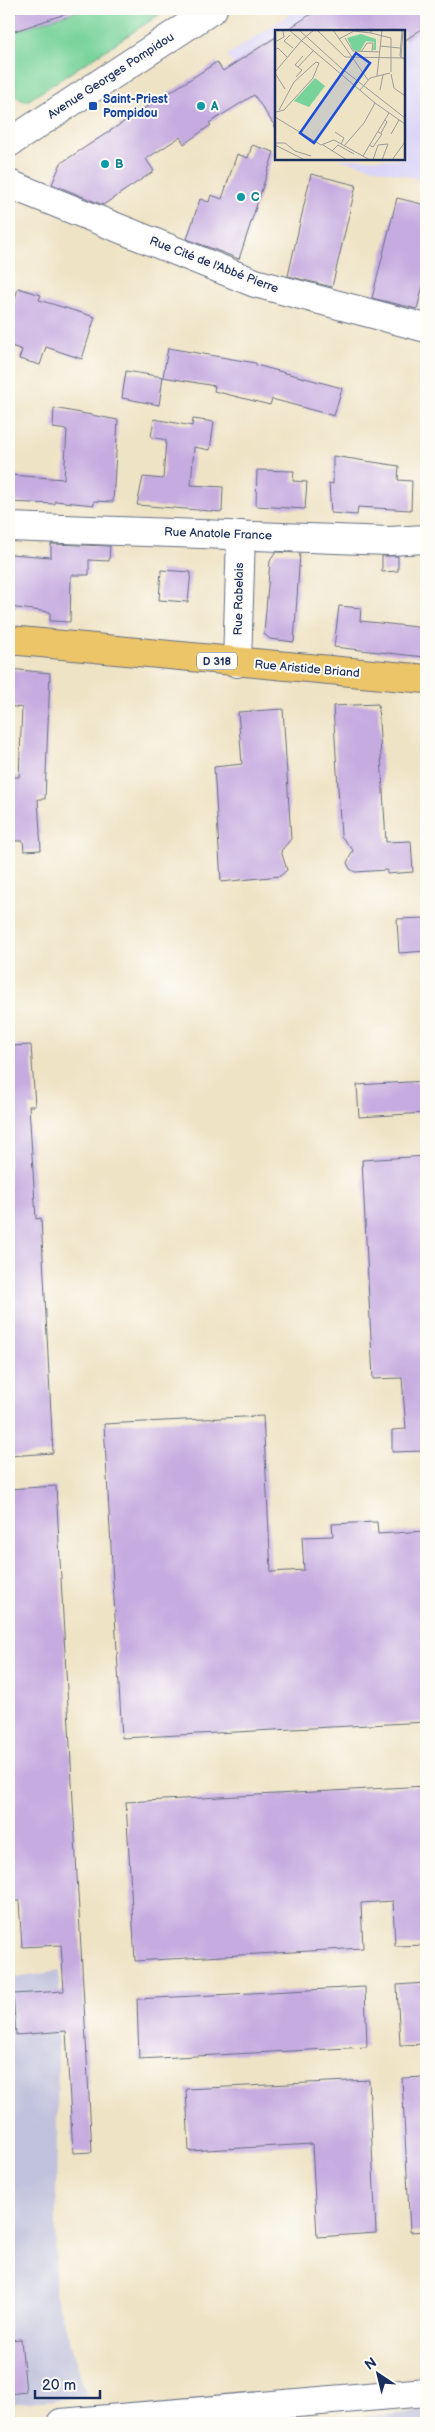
<svg xmlns="http://www.w3.org/2000/svg" width="435" height="2432" viewBox="0 0 435 2432" font-family="'Balsamiq Sans',sans-serif">
	<rect width="100%" height="100%" fill="#fdfcf7"/>
	<filter id="ink" filterUnits="userSpaceOnUse"><feTurbulence type="fractalNoise" baseFrequency=".02" numOctaves="2"/><feDisplacementMap in="SourceGraphic" scale="10" xChannelSelector="R" yChannelSelector="G"/><feConvolveMatrix kernelMatrix="1 2 1 2 8 2 1 2 1" color-interpolation-filters="sRGB"/></filter>
	<filter id="wash" filterUnits="userSpaceOnUse"><feTurbulence type="fractalNoise" baseFrequency=".0096" numOctaves="4" result="noise"/><feDisplacementMap in="SourceGraphic" scale="20" xChannelSelector="R" yChannelSelector="G"/><feGaussianBlur stdDeviation="1.12" result="paint"/><feColorMatrix in="noise" values="0 0 0 0 0 0 0 0 0 0 0 0 0 0 0 0 0 1.4 0 .05"/><feComposite in="paint" operator="in"/></filter>
	<g filter="url(#wash)">
		<rect width="100%" height="100%" fill="#efe3c5"/>
		<path fill="#dbd6f7" d="M298 9H426V181L338 159H404V31H276V130L227 55Z"/>
		<path fill="#c1c2dd" d="M59 1971 55 2293 87 2397 9 2404V1979Z
			M426 2411V2423H295Z"/>
		<path fill="#78d39a" stroke="#4a817c" d="M82 9H168L26 102 9 93V33Z"/>
		<g id="blocks">
			<path fill="#c6abe0" d="M9 9H71V12L9 33Z
				M319 9H426V26L404 41V31H285Z
				M276 37V128L254 95 209 123 211 125 184 144 180 137 146 159 154 171 103 205 52 184 61 163 136 114 217 62 223 71Z
				M252 145 274 152 239 259 187 239 200 199 209 202 211 195 222 199 237 154 248 158Z
				M311 174 356 185 332 287 288 276Z
				M397 198 426 205V273L417 309 372 298Z
				M18 288 41 295 39 300 95 317 82 359 46 347 40 365 19 359 22 350 9 345V321Z
				M168 348 256 363V365L342 388 334 416 272 399 270 405 214 391 215 386 163 377Z
				M126 371 163 377 159 405 122 398Z
				M54 408 118 420 113 502 94 501V505L55 501V504L9 502 10 475 64 479 67 430 53 428Z
				M154 419 192 426 193 419 214 422 210 450 194 447 191 485 223 487 222 512 137 505 143 477 163 479 166 440 151 437Z
				M333 456 399 466 398 480 412 481 411 510 358 507 357 515 331 513 329 483 333 484Z
				M257 470 294 471 293 481 307 482 305 509 256 506Z
				M51 544 110 546 109 561 89 560V575H71L70 622 50 621V612L9 607V554L51 557Z
				M276 552 300 553 294 642 270 639 264 634 270 561Z
				M382 556H398V571L382 572Z
				M161 570 191 572 188 602 159 600Z
				M339 606 361 608 360 621 426 628 424 657 334 647Z
				M9 669 50 673 45 799H38L41 850 24 851 23 841H9V777H19L22 708 9 706Z
				M378 704 386 842 411 841 413 872 387 874V870L355 872 350 869 347 863 353 850 341 836 333 706Z
				M283 709 291 839 281 851 287 870 280 876 221 882 214 767 242 764 238 712Z
				M426 918V951L399 953 397 919Z
				M31 1045 35 1106H29L36 1219 41 1218 53 1453 9 1456V1046Z
				M426 1081V1113L359 1117 357 1085Z
				M426 1156V1451L392 1452V1430L406 1429 402 1378 373 1379 362 1160Z
				M263 1416 271 1572 304 1570 302 1537 333 1536 332 1524 377 1522 378 1534 426 1531V1722L122 1738 104 1424Z
				M56 1486 92 2152 73 2153 66 2031 16 2035 13 1994 64 1991 61 1945 22 1947 19 1901H9V1489Z
				M426 1786V1945L395 1946 393 1901 361 1903 363 1948 135 1961 126 1802Z
				M426 1983V2044L400 2045 397 1985Z
				M365 1987 367 2047 139 2059 137 1999Z
				M426 2077V2231L410 2232 402 2078Z
				M369 2080 376 2233 317 2237 312 2144 189 2151 186 2089Z
				M21 2339 26 2392 9 2394V2340Z"/>
		</g>
	</g>
	<g filter="url(#ink)">
		<use href="#blocks" fill-opacity="0" stroke="#656e82" stroke-width="1"/>
		<g fill="none" stroke-linecap="round" stroke-linejoin="round">
			<defs>
				<path id="minor" d="M9 143 213 9
					M9 184 255 283 426 328
					M9 527 389 541 426 539
					M237 663 241 535
					M61 2423 426 2392"/>
				<path id="major" d="M9 640 426 679"/>
			</defs>
			<use href="#minor" stroke="#656e82" stroke-width="30"/>
			<use href="#major" stroke="#656e82" stroke-width="30"/>
			<use href="#minor" stroke="#fff" stroke-width="28"/>
			<use href="#major" stroke="#edc569" stroke-width="28"/>
		</g>
	</g>
	<rect fill="#1a4fb4" stroke="#fdfcf7" stroke-width="2" x="88" y="101" width="10" height="10" rx="2.5"/>
	<g fill="#0f9aa8" stroke="#fdfcf7" stroke-width="2">
		<circle cx="201" cy="106" r="5"/>
		<circle cx="105" cy="164" r="5"/>
		<circle cx="241" cy="197" r="5"/>
	</g>
	<g text-anchor="middle" dominant-baseline="central" stroke-width="4" stroke-linejoin="round" paint-order="stroke">
		<rect fill="#fdfcf7" stroke="#5f6c8c" stroke-width="1" x="197" y="652.5" width="40" height="17" rx="4"/>
		<g font-size="11" font-weight="bold" fill="#1b2f5e">
			<text x="217" y="661">D 318</text>
		</g>
		<g font-size="12" fill="#1b2f5e" stroke="#fdfcf7">
			<text transform="translate(111 76) rotate(-33)">Avenue Georges Pompidou</text>
			<text transform="translate(214 265) rotate(21)">Rue Cité de l'Abbé Pierre</text>
			<text transform="translate(218 534) rotate(2)">Rue Anatole France</text>
			<text transform="translate(239 599) rotate(-89)">Rue Rabelais</text>
			<text transform="translate(307 669) rotate(5)">Rue Aristide Briand</text>
		</g>
		<g font-size="12" font-weight="bold" fill="#164399" stroke="#fdfcf7" text-anchor="start">
			<text x="103" y="99">Saint-Priest<tspan x="103" dy="14">Pompidou</tspan></text>
		</g>
		<g font-size="12" font-weight="bold" fill="#0d838f" stroke="#fdfcf7" text-anchor="start">
			<text x="211" y="106">A</text>
			<text x="115" y="164">B</text>
			<text x="251" y="197">C</text>
		</g>
	</g>
	<g transform="translate(275 30)">
		<rect width="130" height="130" fill="#efe3c5"/>
		<path d="M86 4 101 9V20H98L99 12 91 11 85 21 78 20 72 8ZM40 48 50 56 34 77 19 71Z" fill="#78d39a"/>
		<path fill="none" stroke="#9a9b9c" stroke-width="1" d="M14 0 100 73 130 94M24 0 66 38 130 88M42 0 70 27 130 28M58 0 93 50M96 0V3L116 8V42M127 0 125 26 130 30M15 5 9 11 18 18M70 8 78 21 105 22M64 9 79 1 96 3M27 10 39 0M0 12 9 7 8 1M105 16 125 18M0 20 3 18 12 27M86 22 92 13H98L97 21M126 28 128 0M23 37 20 35 28 26M0 42 27 10M0 43 10 59M116 44 119 58 130 66M102 46 107 0M21 47 27 40 23 37 38 21M85 60 95 48 115 43M105 60 108 45M1 82 9 80 38 48 44 33 41 32 19 52 4 80M0 87 46 115 59 110 95 130M60 102 69 108 66 114M106 103 112 92 110 90M116 104 124 90M0 113H10L20 121 36 126M0 115 30 130M48 115 72 130M94 115 98 117 107 104 103 102M69 116 89 93 100 73M57 121 63 115 79 124M88 126 114 83M98 130 103 115 113 114 107 130M117 130 130 112"/>
		<path fill="#1d4ed8" fill-opacity="0.15" stroke="#1d4ed8" stroke-width="2.5" d="M81 23 95 33 39 113 25 103Z"/>
		<rect width="130" height="130" fill="none" stroke="#1b2f5e" stroke-width="2.5"/>
	</g>
	<rect width="435" height="2432" fill="none" stroke="#fdfcf7" stroke-width="30"/>
	<g transform="translate(378 2374) rotate(325)" stroke="#fdfcf7" stroke-width="4" paint-order="stroke">
	<path d="M0-4L9 19L0 12L-9 19Z" fill="#1b2f5e"/>
	<text y="-8" font-size="14" font-weight="bold" text-anchor="middle" fill="#1b2f5e">N</text>
	</g>
	<path d="M35 2390v8h65v-8" fill="none" stroke="#1b2f5e" stroke-width="2.5"/>
	<text x="42" y="2390" font-size="15" fill="#1b2f5e" stroke="#fdfcf7" stroke-width="4" paint-order="stroke">20 m</text>
</svg>
